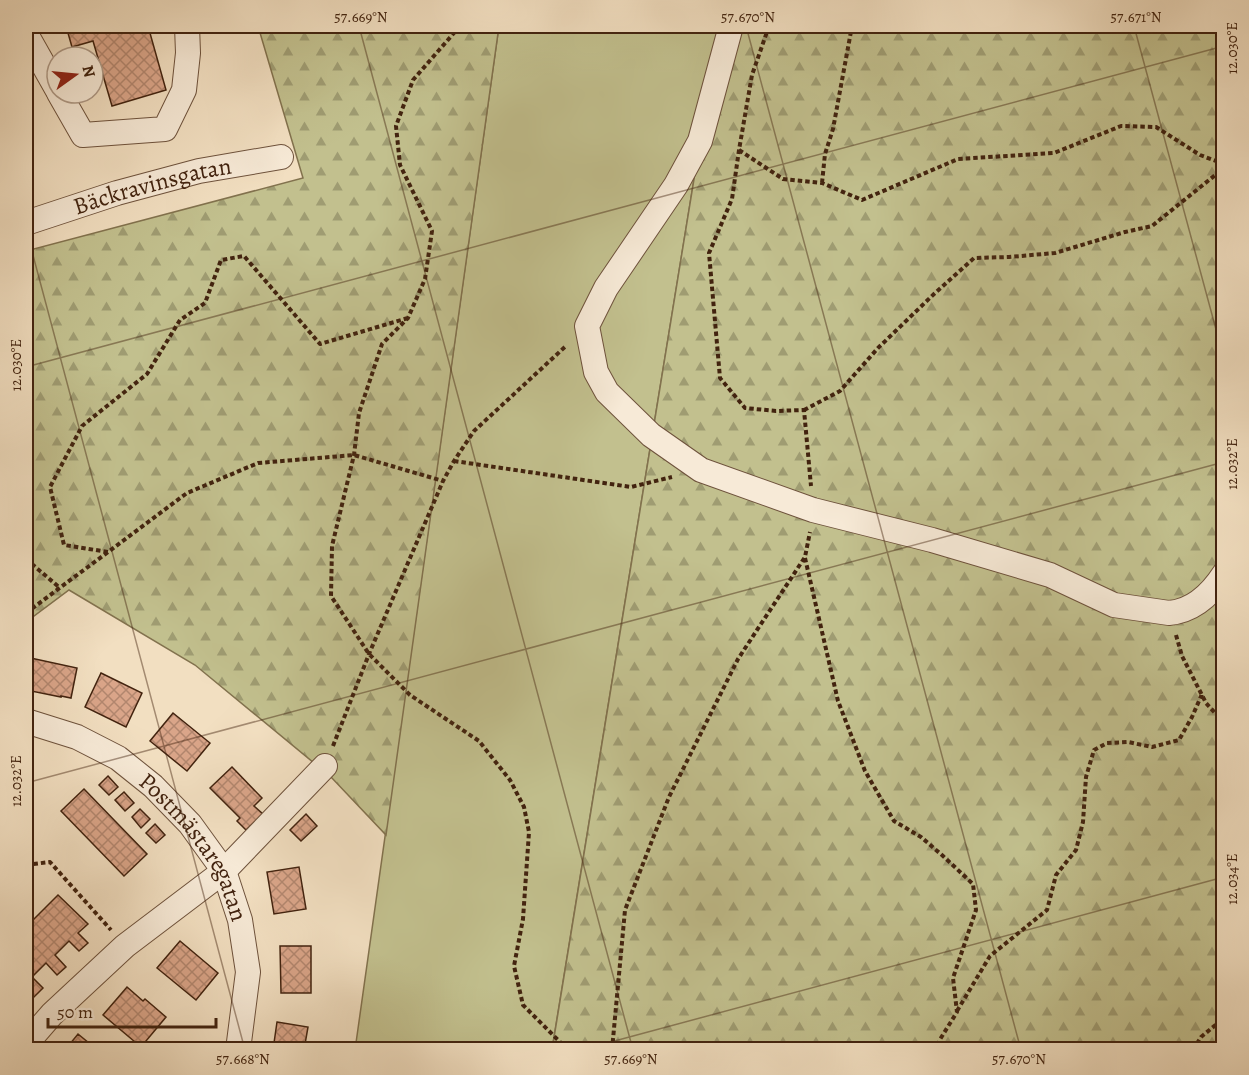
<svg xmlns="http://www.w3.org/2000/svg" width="1249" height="1075" viewBox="0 0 1249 1075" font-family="Alegreya,serif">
	<defs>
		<pattern id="forest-firs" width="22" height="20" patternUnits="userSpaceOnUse" patternTransform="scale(1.5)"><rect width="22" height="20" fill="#c2c08e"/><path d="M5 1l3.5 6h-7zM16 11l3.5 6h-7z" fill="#9f9c72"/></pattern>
		<pattern id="building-cross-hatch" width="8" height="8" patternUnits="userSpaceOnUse" patternTransform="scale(1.5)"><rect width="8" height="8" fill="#daa589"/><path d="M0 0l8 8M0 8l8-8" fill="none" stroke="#b2866e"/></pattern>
	</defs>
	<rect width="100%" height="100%" fill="#f2dfc1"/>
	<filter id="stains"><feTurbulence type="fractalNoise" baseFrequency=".00333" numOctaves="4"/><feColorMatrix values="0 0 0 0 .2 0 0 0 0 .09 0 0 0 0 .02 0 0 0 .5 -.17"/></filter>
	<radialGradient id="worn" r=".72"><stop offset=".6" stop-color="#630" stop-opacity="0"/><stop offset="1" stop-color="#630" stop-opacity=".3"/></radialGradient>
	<path fill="#c2c08e" stroke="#82724e" stroke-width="1.5" d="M499 26H719L552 1049 355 1050Z"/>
	<path fill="url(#forest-firs)" stroke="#82724e" stroke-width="1.5" d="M258 26H499L386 835 331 777 195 665 69 590 26 622V251L303 178Z
		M719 26H1223V1049L552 1050Z"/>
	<path fill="url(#building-cross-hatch)" stroke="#42230f" stroke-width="1.5" d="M66 26H148L166 90 112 106 93 41 72 47Z
		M26 657 77 668 71 698 61 696V697L26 690Z
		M101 673 142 693 126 727 85 707Z
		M173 713 210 743 187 771 150 741Z
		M232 767 262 798 254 806 263 814 246 830 237 821 240 818 210 788Z
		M26 774 33 797 26 799Z
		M108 776 118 787 109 795 99 785Z
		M84 789 147 854 124 876 61 811Z
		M124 792 134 803 125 811 115 800Z
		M140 809 150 819 141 828 132 817Z
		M306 814 317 826 301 841 290 830Z
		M155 824 165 835 156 843 146 833Z
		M299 867 306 909 274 914 267 872Z
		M58 895 88 924 78 933 88 943 79 951 69 941 55 955 66 967 57 975 46 963 32 977 43 988 34 997 26 988V927Z
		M180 941 218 973 196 1000 157 968Z
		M280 946H311V993H281Z
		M127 987 143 1001 145 999 166 1017 141 1047 103 1015Z
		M277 1022 308 1027 304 1050H273Z
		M78 1034 95 1048 94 1050H65Z"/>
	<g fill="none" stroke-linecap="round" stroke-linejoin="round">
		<defs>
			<g id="minor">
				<path d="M731 26 700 141 676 185 606 288 587 326 596 372 607 392 651 435 701 470 813 510 932 540 1050 575 1114 605 1169 613C1193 611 1211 594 1224 574"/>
				<path d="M26 34 57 89"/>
				<path d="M59 93 83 135 165 129 184 90 188 53 187 26"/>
				<path id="s1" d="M26 223 117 193 199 171 281 157"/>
				<path id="s2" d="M26 721 77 737 118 758 153 786 190 824 224 871 240 920 248 972 238 1050"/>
				<path d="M26 1044 52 1014 125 946 224 871 325 766"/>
			</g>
		</defs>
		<use href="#minor" stroke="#6e523c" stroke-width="26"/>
		<path stroke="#42230f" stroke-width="4" stroke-dasharray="4.5 3" stroke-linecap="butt" d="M460 26 413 80 396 126 400 165 432 231 425 279 408 318 382 344 359 413 354 455 332 546 331 596 369 654 410 695 479 741 510 780 524 807 529 832 523 919 514 966 523 1005 568 1050
			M769 26 752 75 739 150 732 199 709 253 720 378 745 408 776 411 804 410 811 486
			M739 150 783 179 822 183 862 200 958 159 1054 153 1121 126 1156 127 1200 155 1224 164
			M822 183 825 154 833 129 852 26
			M408 318 320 344 244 256 221 260 205 303 180 320 147 374 82 426 50 487 64 545 108 552 187 493 258 463 354 455 443 481
			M804 410 840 391 878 348 934 294 974 258 1009 257 1055 253 1125 232 1152 226 1224 168
			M454 461 631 487 672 477
			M805 558 838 701 865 771 894 821 921 837 943 856 973 884 976 910 953 978 957 1012 939 1041 937 1050
			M26 559 60 588
			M26 613 108 552
			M1176 635 1182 656 1206 703 1224 723
			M333 746 369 654 443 481 454 461 474 431 567 345
			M26 865 50 862 111 930
			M957 1011 990 956 1047 910 1056 875 1076 850 1083 822 1086 777 1094 750 1107 743 1128 742 1152 747 1179 740 1192 717 1202 694
			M612 1050 625 910 669 797 738 659 805 557 810 532
			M1193 1050 1201 1037 1224 1018"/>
		<use href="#minor" stroke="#f7ead7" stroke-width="24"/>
	</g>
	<path fill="none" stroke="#42230f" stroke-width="1.5" stroke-opacity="0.45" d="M359 26 633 1050M746 26 1021 1050M1134 26 1224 359M26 229 245 1050M26 367 1224 46M26 783 1224 462M581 1050 1224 877"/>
	<g text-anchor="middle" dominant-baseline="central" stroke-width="6" stroke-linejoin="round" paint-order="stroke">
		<g font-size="24" fill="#42230f" stroke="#f7ead7">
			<text stroke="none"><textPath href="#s1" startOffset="132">Bäckravinsgatan</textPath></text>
			<text stroke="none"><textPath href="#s2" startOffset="219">Postmästaregatan</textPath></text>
		</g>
	</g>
	<rect width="1249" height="1075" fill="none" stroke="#f2dfc1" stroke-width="66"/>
	<g transform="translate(75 75) rotate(75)"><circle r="28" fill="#f7ead7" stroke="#af9a87" stroke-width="1.5"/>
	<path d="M0-4.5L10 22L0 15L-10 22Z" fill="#8f2418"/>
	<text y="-9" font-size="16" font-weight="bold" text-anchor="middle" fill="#42230f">N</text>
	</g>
	<path d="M48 1018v9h168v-9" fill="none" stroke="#42230f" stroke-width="3"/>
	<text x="57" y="1018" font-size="18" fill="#42230f" stroke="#f7ead7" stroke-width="4.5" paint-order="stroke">50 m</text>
	<rect x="33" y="33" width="1183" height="1009" fill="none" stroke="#42230f" stroke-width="2"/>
	<g font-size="15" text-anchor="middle" fill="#42230f">
		<text x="361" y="22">57.669°N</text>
		<text x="748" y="22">57.670°N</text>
		<text x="1136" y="22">57.671°N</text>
		<text transform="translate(1232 48) rotate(-90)" y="5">12.030°E</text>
		<text transform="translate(16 365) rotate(-90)" y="5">12.030°E</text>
		<text transform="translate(1232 464) rotate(-90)" y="5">12.032°E</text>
		<text transform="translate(16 781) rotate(-90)" y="5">12.032°E</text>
		<text transform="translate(1232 879) rotate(-90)" y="5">12.034°E</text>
		<text x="243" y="1064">57.668°N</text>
		<text x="631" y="1064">57.669°N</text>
		<text x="1019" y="1064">57.670°N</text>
	</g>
	<rect width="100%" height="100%" filter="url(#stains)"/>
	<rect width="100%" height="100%" fill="url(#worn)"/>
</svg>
